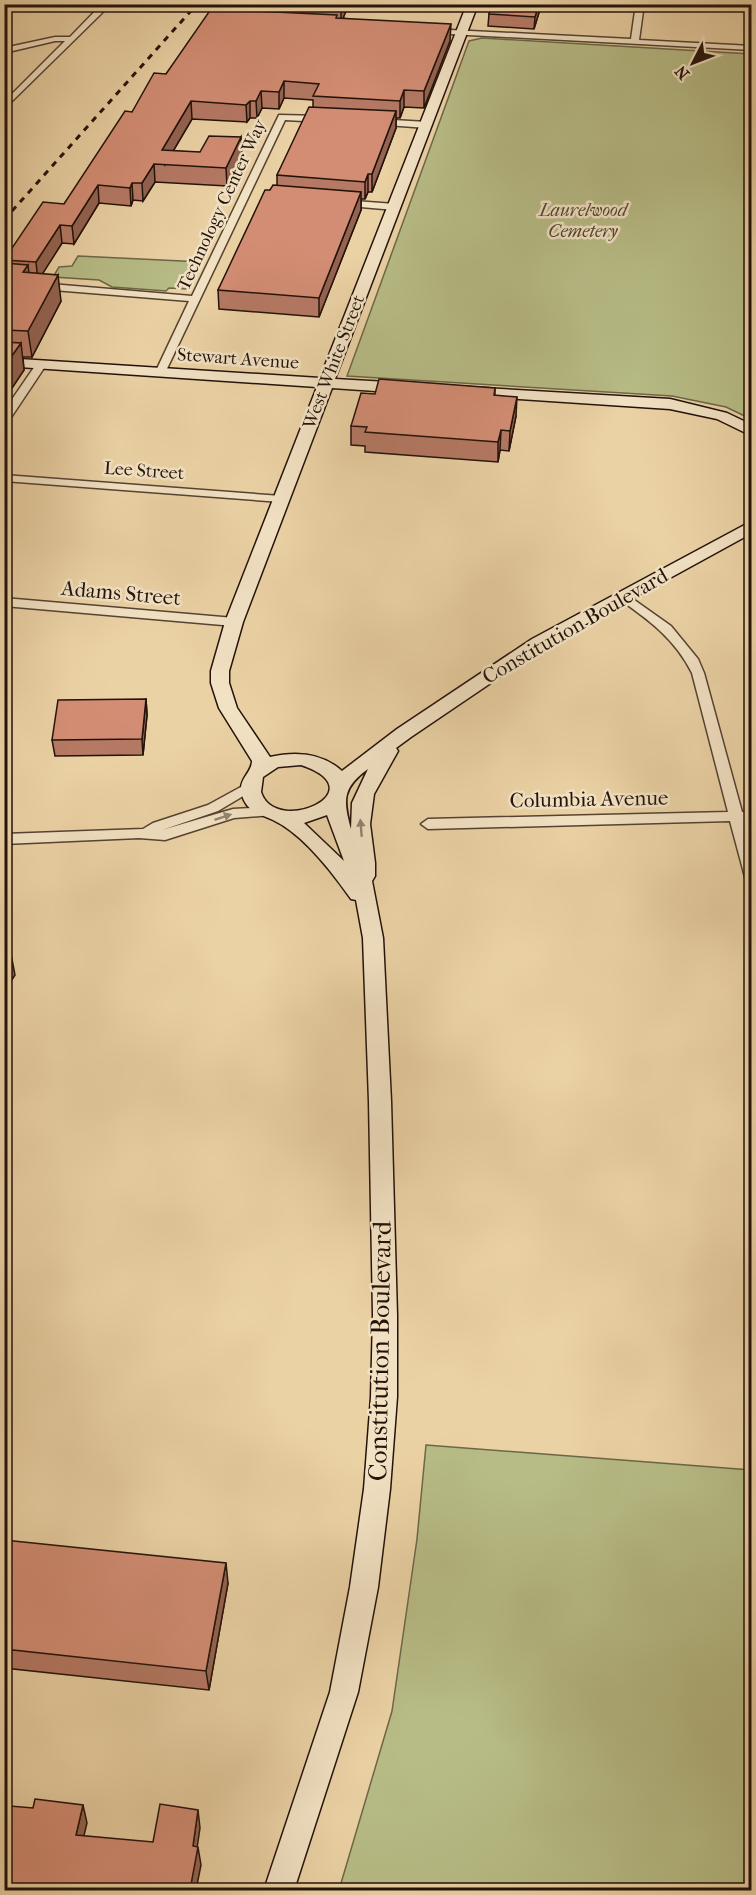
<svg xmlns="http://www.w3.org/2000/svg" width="756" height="1895" viewBox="0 0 756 1895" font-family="'IM FELL French Canon',serif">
	<rect width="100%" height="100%" fill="#ebd2a5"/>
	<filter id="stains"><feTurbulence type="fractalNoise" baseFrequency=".00333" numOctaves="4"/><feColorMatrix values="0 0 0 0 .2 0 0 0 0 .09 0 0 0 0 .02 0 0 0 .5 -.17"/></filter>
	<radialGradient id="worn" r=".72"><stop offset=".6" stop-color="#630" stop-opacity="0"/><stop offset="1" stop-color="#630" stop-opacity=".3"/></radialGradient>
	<path fill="#b7bc86" stroke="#6d6748" stroke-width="1.5" d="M482 38 751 54V419L726 407 672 396 347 376 469 41Z
		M78 256 202 262 187 289 169 288 166 291 112 287 99 280 53 277 59 267 72 266Z
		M426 1445 751 1470V1890H339L392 1711 417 1539Z"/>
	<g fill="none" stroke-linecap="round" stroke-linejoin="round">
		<defs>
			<path id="street" d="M102 4H111L4 109V102L65 41H55L4 53V48L55 37H70Z
				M636 4H644L639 40 752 46V50L431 33 427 31 431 29 631 39Z
				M279 115 322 116 326 119 322 122 285 120 164 375 160 376 155 373 189 301 4 286V280L192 296Z
				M376 119 427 122 431 125 427 128 373 124 372 122Z
				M341 200 395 204 400 207 395 210 338 205V201Z
				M41 362 46 365 8 422 4 423V411L37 363Z
				M4 475 281 496 287 499 281 502 4 481Z
				M623 592 671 626 698 659 704 673 742 812 752 811V821H744L752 848V882L745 877 730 821 428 829 421 824 428 819 728 812 692 673C675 639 649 620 619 599L617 596Z
				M4 598 234 618 240 622 234 626 4 606Z
				M250 782 257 786 255 789 218 811 162 830 233 809 268 807 273 809 275 812 273 815 234 818 165 840 139 838 4 844V834L143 829 153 823 208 805Z"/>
			<path id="secondary" d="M467 4H478L335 379 405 383 413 388 405 393 332 388 243 622 229 671V683L237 708 270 757C296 751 322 753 342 771L397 729 532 639 752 521V533L544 647 411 737 396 748 398 751 374 794 370 824 375 863V876L372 881 383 938 391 1101 397 1315V1397L390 1489 378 1587 358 1692 294 1890H264L330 1692 350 1587 364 1489 371 1397 373 1315 369 1101 363 938 356 900 351 899C332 872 303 834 273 820 258 813 244 811 241 790 240 778 252 772 252 761L219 708 211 683V671L225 622 317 387 4 366V358L320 378ZM301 765C379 791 275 837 261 792L263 777 278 767ZM368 769 352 803 351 829C343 800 342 788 368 769ZM327 815 344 861 304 823Z
				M466 387 670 399 727 413 752 425V436L717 419 670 409 461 395 458 392Z"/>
		</defs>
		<use href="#street" stroke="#554231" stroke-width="3"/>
		<use href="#secondary" stroke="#23120a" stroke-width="3"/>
		<use href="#street" fill="#f2e2c4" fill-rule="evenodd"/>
		<use href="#secondary" fill="#f2e2c4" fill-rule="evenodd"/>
		<path stroke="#23120a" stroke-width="3" stroke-dasharray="6 6" stroke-linecap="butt" d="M4 220 197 4"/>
	</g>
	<path fill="#b57964" stroke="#23120a" stroke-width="1.5" d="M214 4H349L343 18 450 41 424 108 404 107 400 118H396V128L372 192H368L365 199H361V210L319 317 219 309 218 290 270 190 277 185V175L313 107V100L284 98 279 109 262 108 257 118H250L247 122 192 119 173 151 242 155 227 186 155 182 143 201 133 200 131 206 99 203 74 244 62 243 42 274 61 301 32 357H23L24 370 4 400V259L64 204 132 112 166 74 215 10Z
		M541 6 534 29 488 26 489 14Z
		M495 388V395L516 416 509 451 500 450 498 462 365 452V446L351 445V426L375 394Z
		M146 699 147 715 143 755 55 756 52 740Z
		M4 1540 228 1583 209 1690 4 1668Z"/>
	<path fill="#946351" stroke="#23120a" stroke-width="1.5" d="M342 4H349L341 23V7Z
		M539 4H542L541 6 534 29 535 17Z
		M451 24 450 41 424 108V91Z
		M284 81V98L279 109V92Z
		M404 90V107L400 118V101Z
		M261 91 262 108 257 118 256 101Z
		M191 101 192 119 165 165 162 150Z
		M250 101V118L247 122 246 105Z
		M396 111V128L372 192V174Z
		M241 137 242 155 227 186 226 168Z
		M154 164 155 182 143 201 142 183Z
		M368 174V192L365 199V182Z
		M132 183 133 200 131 206 130 188Z
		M98 185 99 203 74 244 72 226Z
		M361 192V210L319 317V298Z
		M60 225 62 243 38 281 36 262Z
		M28 265 31 290 23 272Z
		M58 275 61 301 32 357 28 331Z
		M21 343 24 370 4 400V367Z
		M517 397 516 416 509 451 510 431Z
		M501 430 500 450 498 462V442Z
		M146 699 147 715 143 755 142 739Z
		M11 954 15 975 4 992V965Z
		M226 1563 228 1583 209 1690 206 1671Z
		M83 1805 87 1823 80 1852 76 1835Z
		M198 1810 200 1828 196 1855 198 1847 201 1865 196 1890H190L193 1846Z"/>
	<path fill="#d38d74" stroke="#23120a" stroke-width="1.5" d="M266 4H342L341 7Z
		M492 4H539L535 17 489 14Z
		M211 9 337 15 336 18 451 24 424 91 404 90 400 101 313 96 319 84 284 81 279 92 261 91 256 101H250L246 105 191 101 162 150 200 152 209 136 241 137 226 168 154 164 142 183H132L130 188 98 185 72 226 60 225 36 262 4 260 43 202 64 204 125 111 132 112 154 73 166 74Z
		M309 107 396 111 372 174H368L365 182 277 175Z
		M273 185 361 192 319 298 218 290 265 190H270Z
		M4 263 28 265 23 272 58 275 28 331 4 330Z
		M4 342 21 343 4 367Z
		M379 379 495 388 494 395 517 397 510 431 501 430 498 442 365 432 367 427 351 426 361 393 375 394Z
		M146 699 142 739 52 740 58 700Z
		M4 953 11 954 4 965Z
		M4 1540 226 1563 206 1671 4 1649Z
		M35 1799 83 1805 76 1835 153 1842 160 1804 198 1810 193 1846 198 1847 190 1890H4V1827L10 1806 33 1808Z"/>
	<defs><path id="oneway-solid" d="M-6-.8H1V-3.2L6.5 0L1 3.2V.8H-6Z" transform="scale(1.5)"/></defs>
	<g fill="#958470">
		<use href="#oneway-solid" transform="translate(223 817) rotate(-18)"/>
		<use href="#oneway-solid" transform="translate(361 828) rotate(-95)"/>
	</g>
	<g text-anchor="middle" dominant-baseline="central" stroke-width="5" stroke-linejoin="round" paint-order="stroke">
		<g font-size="18" fill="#23120a" stroke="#f2e2c4">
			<text transform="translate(222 205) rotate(-65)">Technology Center Way</text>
			<text transform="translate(238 359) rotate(4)">Stewart Avenue</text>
			<text transform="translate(334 362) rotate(-69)">West White Street</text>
			<text transform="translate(144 471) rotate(4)">Lee Street</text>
		</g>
		<g font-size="18" font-style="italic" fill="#4f452f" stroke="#f2e2c4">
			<text x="583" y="210">Laurelwood<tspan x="583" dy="21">Cemetery</tspan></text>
		</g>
		<g font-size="21" fill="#23120a" stroke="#f2e2c4">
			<text transform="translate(121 593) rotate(5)">Adams Street</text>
			<text transform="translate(575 626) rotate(-30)">Constitution Boulevard</text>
			<text transform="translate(589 799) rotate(-1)">Columbia Avenue</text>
		</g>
		<g font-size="26" fill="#23120a" stroke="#f2e2c4">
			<text transform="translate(380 1351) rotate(-89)">Constitution Boulevard</text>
		</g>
	</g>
	<rect width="756" height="1895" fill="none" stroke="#ebd2a5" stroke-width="24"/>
	<rect x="6" y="6" width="744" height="1883" fill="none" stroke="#23120a" stroke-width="3"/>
	<rect x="12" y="12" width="732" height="1871" fill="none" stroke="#23120a" stroke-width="1.5"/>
	<g transform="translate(693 63) rotate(228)" stroke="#f2e2c4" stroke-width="4.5" paint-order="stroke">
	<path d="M0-4.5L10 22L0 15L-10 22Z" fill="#23120a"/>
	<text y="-9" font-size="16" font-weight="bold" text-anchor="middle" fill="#23120a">N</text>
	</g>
	<rect width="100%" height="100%" filter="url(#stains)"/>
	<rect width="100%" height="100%" fill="url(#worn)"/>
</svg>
